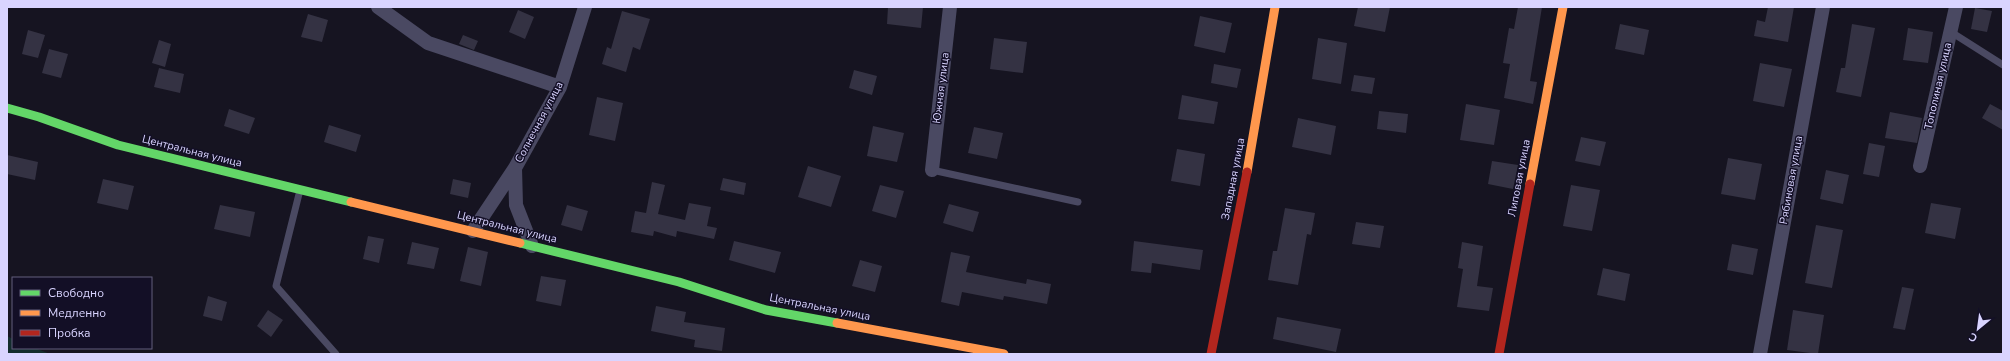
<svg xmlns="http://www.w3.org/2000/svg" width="2010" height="361" viewBox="0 0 2010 361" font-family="'Nunito Sans',sans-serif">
	<rect width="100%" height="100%" fill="#161421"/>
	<path fill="#132c2d" d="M7 336 13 339V348H35L50 354H7Z"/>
	<path fill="#343243" d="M888 7H923L921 28 887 24Z
		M1358 7H1390L1385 32 1354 26Z
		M1518 7H1542L1530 81 1537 82 1533 104 1504 98 1510 64 1503 63 1509 28 1514 29Z
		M1768 7H1794L1788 42 1754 36 1757 20 1765 22Z
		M1975 8 1992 11 1987 32 1971 29Z
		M518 10 534 17 525 39 509 32Z
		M622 11 650 19 640 50 633 47 626 72 602 64 607 47 611 49Z
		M308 14 328 20 322 42 301 37Z
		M1200 16 1232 23 1225 53 1194 46Z
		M1620 24 1649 30 1644 55 1615 49Z
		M1852 24 1875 28 1861 97 1836 92 1841 68H1845Z
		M1908 28 1933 32 1928 63 1903 60Z
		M28 30 45 35 38 58 22 54Z
		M463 35 478 41 474 50 459 44Z
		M994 38 1027 42 1023 73 990 69Z
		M1318 38 1347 43 1341 84 1312 79Z
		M159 40 171 44 165 67 152 63Z
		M49 49 68 54 61 78 42 73Z
		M1760 63 1792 69 1784 107 1753 101Z
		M1214 64 1241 69 1237 88 1211 83Z
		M159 68 184 74 180 93 154 87Z
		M854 70 877 76 872 95 849 88Z
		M1354 75 1375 78 1372 94 1351 91Z
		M1182 95 1218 102 1214 124 1178 119Z
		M597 97 623 103 615 141 589 135Z
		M1466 104 1500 110 1494 145 1460 140Z
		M1990 104 2003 111V130L1982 118Z
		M229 109 255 118 249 134 224 126Z
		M1379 111 1408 114 1406 133 1377 129Z
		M1890 112 1922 118 1917 143 1885 138Z
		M1298 118 1336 126 1331 155 1292 147Z
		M329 125 361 135 356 152 324 142Z
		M873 126 904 133 897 162 867 156Z
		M974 127 1003 133 997 159 968 153Z
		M1581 137 1606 142 1600 166 1575 161Z
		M1869 143 1885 146 1879 177 1863 174Z
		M1177 149 1205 154 1200 186 1171 181Z
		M7 155 38 162 35 180 7 174Z
		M1728 158 1762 164 1755 200 1721 194Z
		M1492 161 1518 165 1513 189 1488 184Z
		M808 166 841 176 831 207 798 197Z
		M1826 170 1849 175 1843 204 1820 199Z
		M723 178 746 183 744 195 720 190Z
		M103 179 134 186 128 210 97 203Z
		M453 179 471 183 468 198 450 194Z
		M652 182 665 185 658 214 685 220 689 203 711 207 707 226 717 228 714 239 677 231 676 237 654 231 653 236 631 232 635 211 646 213Z
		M880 185 904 191 896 218 872 211Z
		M1571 185 1600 190 1592 231 1563 226Z
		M1931 203 1961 208 1955 239 1925 233Z
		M949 204 979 212 973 232 943 223Z
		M220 205 255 212 250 237 214 229Z
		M567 205 588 211 582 231 561 225Z
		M1285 208 1315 213 1311 235 1307 234 1298 285 1268 280 1273 251H1277Z
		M1356 222 1384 226 1380 248 1352 244Z
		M1816 225 1843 230 1832 288 1805 283Z
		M368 236 384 239 379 263 363 259Z
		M734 241 781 252 775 273 729 260Z
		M1134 241 1203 250 1200 270 1152 263 1151 273 1131 271Z
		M412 242 439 248 434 269 407 264Z
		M1462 242 1483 246 1477 286 1493 288 1489 311 1457 307 1463 269 1458 268Z
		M1732 244 1758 249 1753 275 1727 270Z
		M468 247 488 252 481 286 460 281Z
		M951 252 970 256 966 272 1026 284 1027 279 1051 284 1047 304 1004 296 1003 300 962 292 959 306 941 302Z
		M860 260 882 266 875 292 852 286Z
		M1603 268 1630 274 1625 301 1597 295Z
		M541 276 566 280 561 306 536 301Z
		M1902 287 1914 289 1905 330 1893 328Z
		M208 296 227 302 222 321 203 316Z
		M656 306 686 312 684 322 725 328 722 351 694 347 695 340 651 331Z
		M268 310 283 320 271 337 257 326Z
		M1793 310 1824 315 1818 354 1787 350Z
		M1277 317 1341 329 1336 352 1273 339Z"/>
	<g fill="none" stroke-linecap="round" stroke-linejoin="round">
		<path stroke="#4a4962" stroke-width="7" d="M1951 32 2003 65
			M932 170 1078 202
			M300 190 276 286 336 354"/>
		<path stroke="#4a4962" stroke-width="14" d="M378 7 428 43 560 87
			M1920 166 1956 7
			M515 168 516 205 532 246
			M932 170 950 7
			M473 231 515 168 560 87 585 7
			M1760 354 1823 7"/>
		<path stroke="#63d668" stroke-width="9" d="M7 108 39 117 118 145 351 202
			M520 243 679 282 766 310 837 323"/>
		<path stroke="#ff974d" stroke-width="9" d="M1247 172 1275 7
			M1530 184 1563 7
			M351 202 520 243
			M837 323 1004 354"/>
		<path stroke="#b3261e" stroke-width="9" d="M1211 354 1247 172
			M1499 354 1530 184"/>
	</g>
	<g text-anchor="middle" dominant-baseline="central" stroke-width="3" stroke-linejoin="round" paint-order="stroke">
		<g font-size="11" fill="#d9d4ff" stroke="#130f26">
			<text transform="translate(1938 86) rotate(-77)">Тополиная улица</text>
			<text transform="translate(941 88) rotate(-83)">Южная улица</text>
			<text transform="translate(539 122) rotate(-62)">Солнечная улица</text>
			<text transform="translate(192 151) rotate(14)">Центральная улица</text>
			<text transform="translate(1519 178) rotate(-79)">Липовая улица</text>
			<text transform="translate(1233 179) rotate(-79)">Западная улица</text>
			<text transform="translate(1791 180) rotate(-80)">Рябиновая улица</text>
			<text transform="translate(507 227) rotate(14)">Центральная улица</text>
			<text transform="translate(820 307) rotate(11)">Центральная улица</text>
		</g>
	</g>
	<rect width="2010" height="361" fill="none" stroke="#d9d4ff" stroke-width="16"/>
	<rect x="12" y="277" width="140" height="72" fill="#130f26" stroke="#625e7d"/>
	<rect x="20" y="290" width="20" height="6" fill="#63d668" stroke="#625e7d"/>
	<text x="48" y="297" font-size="12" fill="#d9d4ff">Свободно</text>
	<rect x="20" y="310" width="20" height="6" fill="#ff974d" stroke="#625e7d"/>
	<text x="48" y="317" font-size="12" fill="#d9d4ff">Медленно</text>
	<rect x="20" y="330" width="20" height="6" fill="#b3261e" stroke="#625e7d"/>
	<text x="48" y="337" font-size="12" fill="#d9d4ff">Пробка</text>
	<g transform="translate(1978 329) rotate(209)" stroke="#130f26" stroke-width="3" paint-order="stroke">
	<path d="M0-3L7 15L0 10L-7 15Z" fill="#d9d4ff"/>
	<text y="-6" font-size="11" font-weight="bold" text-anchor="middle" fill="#d9d4ff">С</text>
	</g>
</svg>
